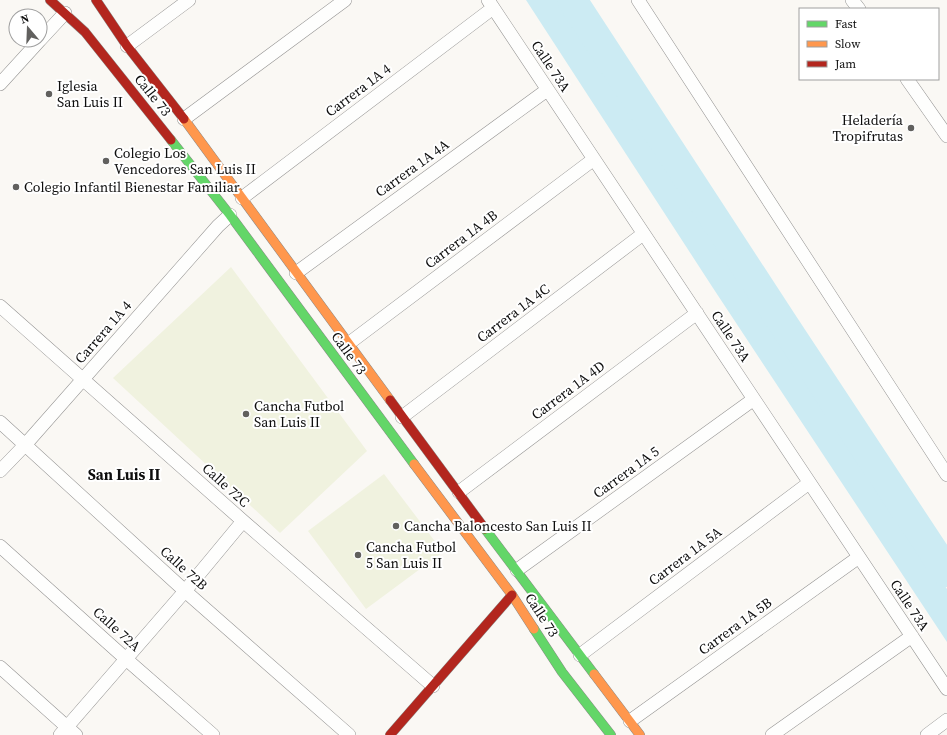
<svg xmlns="http://www.w3.org/2000/svg" width="947" height="735" viewBox="0 0 947 735" font-family="'Source Serif 4',serif">
	<rect width="100%" height="100%" fill="#faf8f4"/>
	<path fill="#f0f2df" d="M231 267 367 451 280 533 113 378Z
		M384 474 443 552 366 609 308 531Z"/>
	<path fill="#ccebf3" d="M526 0H561L738 272 947 589V642L713 288Z"/>
	<g fill="none" stroke-linecap="round" stroke-linejoin="round">
		<path stroke="#ccebf3" stroke-width="30" d="M572 0 782 322 947 572"/>
		<defs>
			<path id="street" d="M488 0 947 689
				M638 0 947 475
				M852 0 859 9
				M40 40 65 13
				M127 46 189 0
				M907 79 947 136
				M0 84 40 40
				M184 119 345 0
				M242 198 493 8
				M296 273 547 90
				M0 306 243 521 433 686
				M348 344 594 159
				M402 417 643 234
				M0 422 185 591 349 735
				M0 471 25 445 218 226 230 215
				M459 492 697 313
				M0 546 126 659 213 735
				M517 570 754 399
				M580 655 809 483
				M0 667 76 735
				M630 721 859 557
				M60 735 185 591 243 521
				M772 735 912 636
				M927 735 947 720"/>
			<path id="fast" d="M171 140 230 215 414 464
				M485 529 594 674
				M534 629 562 672 611 735"/>
			<path id="slow" d="M184 119 390 400
				M414 464 512 595 534 629
				M594 674 640 735"/>
			<path id="jam" d="M50 0 85 32 171 140
				M96 0 127 46 184 119
				M390 400 485 529
				M390 735 512 595"/>
		</defs>
		<use href="#street" stroke="#949392" stroke-width="14"/>
		<use href="#fast" stroke="#8b8a88" stroke-width="10"/>
		<use href="#slow" stroke="#8b8a88" stroke-width="10"/>
		<use href="#jam" stroke="#8b8a88" stroke-width="10"/>
		<use href="#street" stroke="#fefefd" stroke-width="13"/>
		<use href="#fast" stroke="#63d668" stroke-width="9"/>
		<use href="#slow" stroke="#ff974d" stroke-width="9"/>
		<use href="#jam" stroke="#b3261e" stroke-width="9"/>
	</g>
	<g fill="#61605e" stroke="#fff" stroke-width="1.5">
		<circle cx="49" cy="94" r="4"/>
		<circle cx="911" cy="128" r="4"/>
		<circle cx="106" cy="161" r="4"/>
		<circle cx="16" cy="187" r="4"/>
		<circle cx="246" cy="414" r="4"/>
		<circle cx="396" cy="526" r="4"/>
		<circle cx="358" cy="555" r="4"/>
	</g>
	<g text-anchor="middle" dominant-baseline="central" stroke-width="4" stroke-linejoin="round" paint-order="stroke">
		<g font-size="14" fill="#0e0e0e" stroke="#fff">
			<text transform="translate(551 66) rotate(56)">Calle 73A</text>
			<text transform="translate(358 90) rotate(-37)">Carrera 1A 4</text>
			<text transform="translate(153 95) rotate(51)">Calle 73</text>
			<text transform="translate(412 168) rotate(-36)">Carrera 1A 4A</text>
			<text transform="translate(461 239) rotate(-37)">Carrera 1A 4B</text>
			<text transform="translate(513 313) rotate(-37)">Carrera 1A 4C</text>
			<text transform="translate(103 332) rotate(-49)">Carrera 1A 4</text>
			<text transform="translate(731 336) rotate(56)">Calle 73A</text>
			<text transform="translate(349 353) rotate(54)">Calle 73</text>
			<text transform="translate(568 390) rotate(-37)">Carrera 1A 4D</text>
			<text transform="translate(626 472) rotate(-36)">Carrera 1A 5</text>
			<text transform="translate(226 485) rotate(42)">Calle 72C</text>
			<text transform="translate(685 556) rotate(-37)">Carrera 1A 5A</text>
			<text transform="translate(184 568) rotate(42)">Calle 72B</text>
			<text transform="translate(910 605) rotate(56)">Calle 73A</text>
			<text transform="translate(542 615) rotate(57)">Calle 73</text>
			<text transform="translate(735 626) rotate(-36)">Carrera 1A 5B</text>
			<text transform="translate(117 629) rotate(42)">Calle 72A</text>
		</g>
		<g font-size="14" fill="#0e0e0e" stroke="#fff" text-anchor="start">
			<text x="57" y="86">Iglesia<tspan x="57" dy="16">San Luis II</tspan></text>
			<text x="903" y="120" text-anchor="end">Heladería<tspan x="903" dy="16">Tropifrutas</tspan></text>
			<text x="114" y="153">Colegio Los<tspan x="114" dy="16">Vencedores San Luis II</tspan></text>
			<text x="24" y="187">Colegio Infantil Bienestar Familiar</text>
			<text x="254" y="406">Cancha Futbol<tspan x="254" dy="16">San Luis II</tspan></text>
			<text x="404" y="526">Cancha Baloncesto San Luis II</text>
			<text x="366" y="547">Cancha Futbol<tspan x="366" dy="16">5 San Luis II</tspan></text>
		</g>
		<g font-size="15" font-weight="bold" fill="#0e0e0e" stroke="#fff">
			<text x="124" y="474">San Luis II</text>
		</g>
	</g>
	<rect x="799" y="8" width="140" height="72" fill="#ffffff" stroke="#9f9f9f"/>
	<rect x="807" y="21" width="20" height="6" fill="#63d668" stroke="#9f9f9f"/>
	<text x="835" y="28" font-size="12" fill="#0e0e0e">Fast</text>
	<rect x="807" y="41" width="20" height="6" fill="#ff974d" stroke="#9f9f9f"/>
	<text x="835" y="48" font-size="12" fill="#0e0e0e">Slow</text>
	<rect x="807" y="61" width="20" height="6" fill="#b3261e" stroke="#9f9f9f"/>
	<text x="835" y="68" font-size="12" fill="#0e0e0e">Jam</text>
	<g transform="translate(28 28) rotate(341)"><circle r="19" fill="#ffffff" stroke="#9f9f9f"/>
	<path d="M0-3L7 15L0 10L-7 15Z" fill="#61605e"/>
	<text y="-6" font-size="11" font-weight="bold" text-anchor="middle" fill="#0e0e0e">N</text>
	</g>
</svg>
